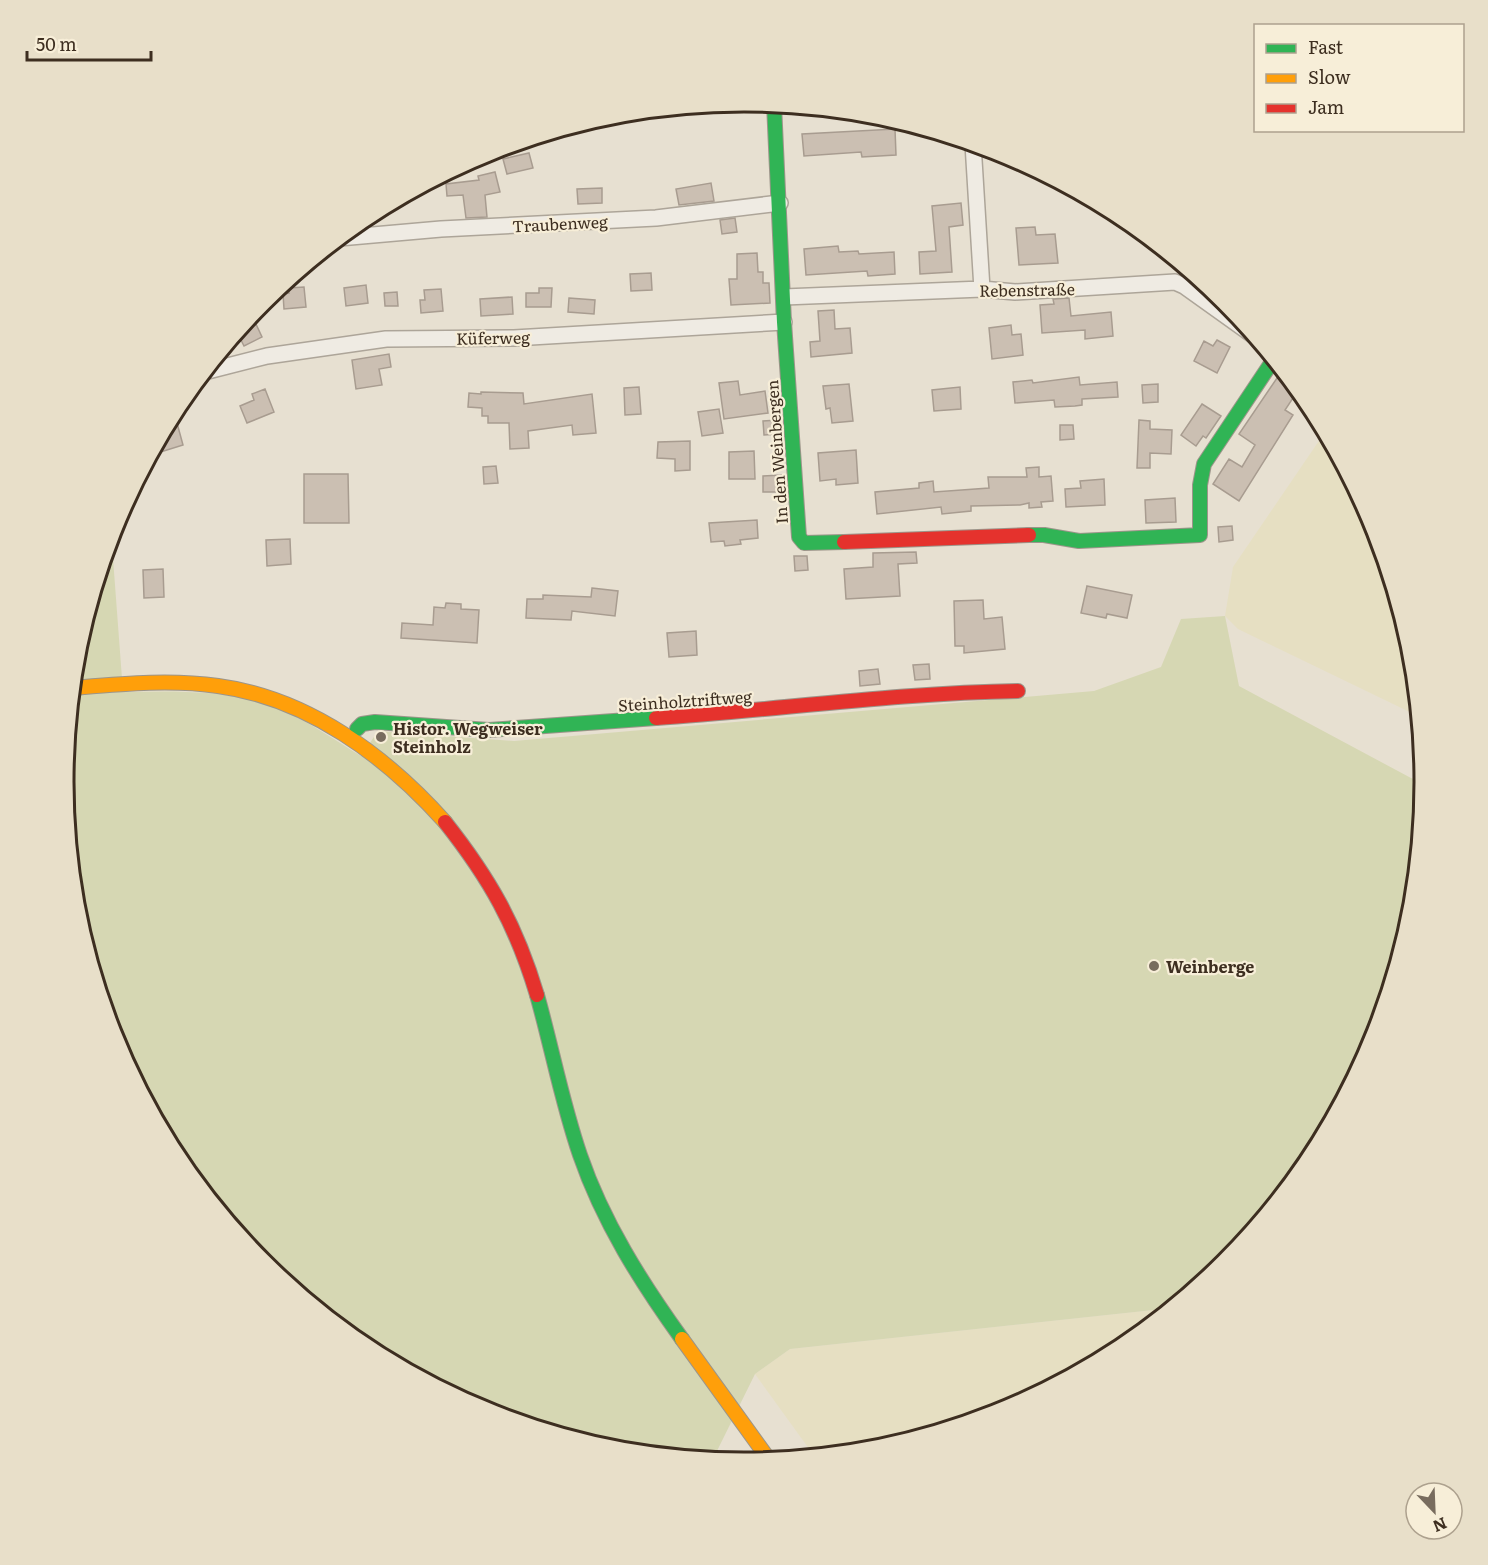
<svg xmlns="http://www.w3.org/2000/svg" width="1488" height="1565" viewBox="0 0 1488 1565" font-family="Literata,serif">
	<rect width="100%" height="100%" fill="#e7e0d1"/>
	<path fill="#e6dfc2" d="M1325 432 1373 522 1412 650 1418 716 1238 629 1225 616 1233 567Z
		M1172 1308 1122 1349 1004 1412 877 1450 815 1457 755 1374 790 1349Z"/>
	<path fill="#d6d7b3" d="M109 540 112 545 123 692C177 691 234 689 284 711 311 723 336 741 361 756L378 731 514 741 1094 691 1161 667 1181 619 1225 616 1239 686 1411 778 1425 784 1412 916 1373 1043 1310 1161 1225 1264 1172 1308 790 1349 755 1374 713 1459 714 1461 611 1450 483 1412 365 1349 262 1264 178 1161 115 1043 76 915 63 782 76 649Z"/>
	<path fill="#cbbfb2" stroke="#a89c90" stroke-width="1.5" d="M895 129 896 155 862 157 861 152 804 156 802 134Z
		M529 153 533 168 507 174 503 159Z
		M495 172 500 192 485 195 487 217 466 218 463 195 447 196 446 184 479 180 478 176Z
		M711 183 714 201 679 205 676 189Z
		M602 188V203L578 204 577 189Z
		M961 203 963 225 949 227 952 272 920 274 919 252 936 251 932 206Z
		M735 218 737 232 722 234 720 220Z
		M1035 227 1036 235 1055 234 1058 263 1019 265 1016 228Z
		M838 246 839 252 858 251 859 254 894 252 895 274 868 276 867 271 806 275 804 249Z
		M757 253 758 272H763V283H769L770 303 731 305 729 279H737V254Z
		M651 273 652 290 631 291 630 274Z
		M366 285 368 303 346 306 344 288Z
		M304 287 306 307 284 309 283 294 289 293V288Z
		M539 288H552L551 307H526V293H539Z
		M441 289 443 311 421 313 420 300H425L424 290Z
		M397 292 398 306H385L384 293Z
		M512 297 513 314 481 316 480 299Z
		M569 298 595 300 594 314 568 312Z
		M1069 298 1071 316 1111 312 1113 336 1085 339V330L1042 333 1040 305 1054 304 1053 299Z
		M834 310 835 329 850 328 852 353 811 357 810 342 820 341 818 311Z
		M255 322 262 337 244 346 237 332Z
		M1011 325 1012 335 1021 334 1023 355 992 359 989 328Z
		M1217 340 1230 347 1217 373 1194 361 1204 341 1213 346Z
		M389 354 391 367 379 369 382 385 356 389 352 360Z
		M1079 377 1080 385 1117 382 1118 397 1082 399V405L1075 406 1055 407 1054 400 1015 403 1013 382 1032 380 1033 383Z
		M1277 378 1297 392 1285 410 1293 415 1239 501 1213 484 1229 459 1242 467 1255 445 1239 434Z
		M738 381 740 395 765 391 768 413 724 419 719 383Z
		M849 384 853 421 832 423 830 408 826 409 823 386Z
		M1158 384V402L1143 403 1142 385Z
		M639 387 641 414 625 415 624 388Z
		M960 387 961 409 934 411 932 390Z
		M265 389 274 412 247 423 240 406 254 400 252 394Z
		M481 392 523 393 524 404 592 394 596 433 573 435 572 425 528 431 529 448 510 449 509 423H488V416H482V408L468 407 469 393 481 394Z
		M1202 404 1221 416 1206 438 1203 436 1196 446 1181 435Z
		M719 409 723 433 702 436 698 412Z
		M174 412 183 445 151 455 158 442Z
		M778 420 779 434 764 435 763 421Z
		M1139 420 1150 421V429L1172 430 1171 454 1150 453V468H1137Z
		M1060 425H1073L1074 439 1060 440Z
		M690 441V470L675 471V459L657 458 658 442Z
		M856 450 858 483 836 485V479L820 481 818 453Z
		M754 451 755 479H729V452Z
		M496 466 498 483 484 484 483 467Z
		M1039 467V477L1051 476 1053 501 1041 502 1042 507 1029 508V503L1020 505 971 506V511L942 514 941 507 877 514 875 492 919 488V483L933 481 934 492 989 488 988 477H1027L1026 468Z
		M304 474H348L349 523H304Z
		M782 475 783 492H763V476Z
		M1104 479 1105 505 1066 507 1065 489 1081 488 1080 481Z
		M1175 498 1176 522 1146 523 1145 500Z
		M757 520 758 538 740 540 741 544 725 546 724 541 711 542 709 523Z
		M1232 526 1233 540 1219 542 1218 527Z
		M290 539 291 564 267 566 266 540Z
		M916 552 917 563 898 564 900 596 846 599 844 569 873 567V553Z
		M794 556H807L808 570 795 571Z
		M163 569 164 597 144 598 143 570Z
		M1087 586 1132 595 1127 618 1107 614 1106 618 1081 613Z
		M592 588 618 591 615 616 572 611 571 620 526 618 527 599H543V595L591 597Z
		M983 600 984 619 1002 617 1005 649 964 653V646H955L954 601Z
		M446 603 461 604V609L479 610 477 643 401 638 402 623 433 625 434 607 445 608Z
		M696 631 697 655 669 657 667 633Z
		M929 664 930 679 915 680 913 665Z
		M878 669 880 684 860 686 859 671Z"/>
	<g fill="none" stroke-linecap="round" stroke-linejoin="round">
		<defs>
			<path id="street" d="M973 144 982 289
				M339 238 441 229 656 218 780 203
				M784 297 982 289 1015 292 1175 282 1184 286 1254 336
				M204 372 267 356 386 339 514 338 784 322"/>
			<path id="fast" d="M774 104 784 322 799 537 804 543 844 542
				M1029 535H1044L1079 541 1200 535V485L1204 464 1274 359
				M357 729 362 724 375 722 489 730 656 718
				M537 995C552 1048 562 1103 580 1155 603 1222 641 1282 682 1339"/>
			<path id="slow" d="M72 688C120 684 170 679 218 686 308 698 386 756 445 822
				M682 1339 770 1461"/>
			<path id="jam" d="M844 542 1029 535
				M656 718C776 710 897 693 1018 691
				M445 822C490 879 516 925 537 995"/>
		</defs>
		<use href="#street" stroke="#ada599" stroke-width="18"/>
		<use href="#fast" stroke="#9c958a" stroke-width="16"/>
		<use href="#slow" stroke="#9c958a" stroke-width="16"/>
		<use href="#jam" stroke="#9c958a" stroke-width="16"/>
		<use href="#street" stroke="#efebe3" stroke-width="15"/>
		<use href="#fast" stroke="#30b455" stroke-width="14"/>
		<use href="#slow" stroke="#ff9f0a" stroke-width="14"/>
		<use href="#jam" stroke="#e5322d" stroke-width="14"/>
	</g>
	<g fill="#786c5e" stroke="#f7eed8" stroke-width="2">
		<circle cx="381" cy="737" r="6"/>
		<circle cx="1154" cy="966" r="6"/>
	</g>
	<g text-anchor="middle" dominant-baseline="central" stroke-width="4.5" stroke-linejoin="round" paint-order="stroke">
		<g font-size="16" fill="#3d2e20" stroke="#f7eed8">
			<text transform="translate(560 223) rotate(-3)">Traubenweg</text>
			<text transform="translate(1027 289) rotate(-1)">Rebenstraße</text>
			<text transform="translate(493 337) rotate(-1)">Küferweg</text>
			<text transform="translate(776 452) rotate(-94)">In den Weinbergen</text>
			<text transform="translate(685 700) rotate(-4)">Steinholztriftweg</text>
		</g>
		<g font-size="16" font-weight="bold" fill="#3d2e20" stroke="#f7eed8" text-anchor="start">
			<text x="393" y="728">Histor. Wegweiser<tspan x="393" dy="18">Steinholz</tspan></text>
			<text x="1166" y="966">Weinberge</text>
		</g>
	</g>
	<path d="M0 0H1488V1565H0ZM74 782a670 670 0 1 1 1340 0a670 670 0 1 1-1340 0Z" fill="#e8dfc9" fill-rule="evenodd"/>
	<path fill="none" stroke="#3d2e20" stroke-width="3" d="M74 782a670 670 0 1 1 1340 0a670 670 0 1 1-1340 0Z"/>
	<rect x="1254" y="24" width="210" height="108" fill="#f7eed8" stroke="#ada18e" stroke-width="1.5"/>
	<rect x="1266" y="44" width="30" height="9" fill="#30b455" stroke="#ada18e" stroke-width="1.5"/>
	<text x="1308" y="54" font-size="18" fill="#3d2e20">Fast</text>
	<rect x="1266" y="74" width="30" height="9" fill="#ff9f0a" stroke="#ada18e" stroke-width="1.5"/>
	<text x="1308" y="84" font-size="18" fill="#3d2e20">Slow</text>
	<rect x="1266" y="104" width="30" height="9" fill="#e5322d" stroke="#ada18e" stroke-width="1.5"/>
	<text x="1308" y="114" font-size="18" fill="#3d2e20">Jam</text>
	<g transform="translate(1434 1511) rotate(157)"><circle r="28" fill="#f7eed8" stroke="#ada18e" stroke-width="1.5"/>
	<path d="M0-4.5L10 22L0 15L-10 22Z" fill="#786c5e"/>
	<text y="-9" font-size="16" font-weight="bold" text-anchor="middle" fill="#3d2e20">N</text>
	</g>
	<path d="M27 51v9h124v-9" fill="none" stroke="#3d2e20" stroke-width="3"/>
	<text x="36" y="51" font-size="18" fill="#3d2e20" stroke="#f7eed8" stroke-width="4.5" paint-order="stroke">50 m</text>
</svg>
